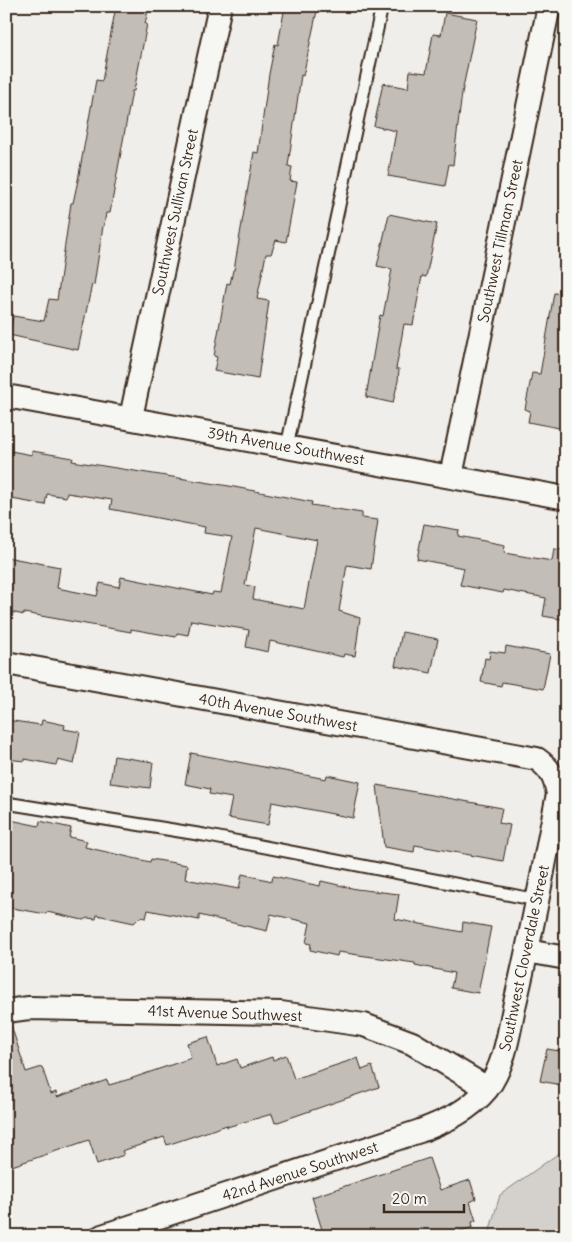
<svg xmlns="http://www.w3.org/2000/svg" width="572" height="1242" viewBox="0 0 572 1242" font-family="Delius,sans-serif">
	<rect width="100%" height="100%" fill="#efeeea"/>
	<filter id="ink" filterUnits="userSpaceOnUse"><feTurbulence type="fractalNoise" baseFrequency=".02" numOctaves="2"/><feDisplacementMap in="SourceGraphic" scale="10" xChannelSelector="R" yChannelSelector="G"/><feConvolveMatrix kernelMatrix="1 2 1 2 8 2 1 2 1" color-interpolation-filters="sRGB"/></filter>
	<g filter="url(#ink)">
		<path fill="#d4d1cc" stroke="#887e75" d="M562 1151 566 1152V1236H488L500 1195Z"/>
		<path fill="#c2bdb7" stroke="#3b2a1e" fill-rule="evenodd" d="M116 6H149L145 24H147L134 91H132L110 213H106L104 226H103L94 285 92 284 78 350 9 335 13 316 44 321 49 299 57 300 71 203H73L78 180 96 80 102 81Z
			M285 6H318L303 76 301 75 288 166 292 167 290 181 297 182 286 242 276 240 271 254H266L257 299 269 301 258 379 214 371 217 357 214 356 227 283 230 284 233 270H234L254 152 258 153 269 74 275 44 278 45Z
			M445 13 477 19 462 93 453 165 449 164 445 186 388 176 396 131 374 126 383 83 408 88 410 71 426 73 433 34 441 35Z
			M389 214 437 224 426 277 422 276 413 325 404 324 396 369H399L398 381 393 403 366 397 380 315 383 316 392 269 377 266Z
			M554 293 566 294V418L562 417 559 428 528 422 530 411 525 409 532 373 540 374Z
			M6 450 32 455V451L73 458 72 461 229 486 312 502 311 505 362 513V518L378 520 371 569 347 565 339 611 360 618 355 656 344 654 343 657 270 641 268 652 246 647 249 630 191 620 188 635 177 633 176 637 131 629V632L24 613V615L6 611V557L60 567 57 588 97 596 100 583 119 587 121 577 212 595 213 592 221 593 232 537 204 533 205 527 110 509 112 500 67 493 66 497 47 494 45 505 6 498ZM256 528 317 540 304 609 253 599 255 587 245 585Z
			M424 524 459 530 458 536 505 545 504 553 552 561 554 549 566 550V620L543 616 546 598 504 590 503 593 460 585 464 568 417 559Z
			M402 632 438 639 431 673 395 666Z
			M506 646 550 654 543 689 502 682 501 686 481 682 485 658 489 659 490 651 505 653Z
			M6 720 41 725 42 720 65 725 64 729 80 732 74 764 58 760 56 765 25 759V761L6 759Z
			M191 753 326 779 327 775 360 782 353 818 272 802 268 825 228 818 232 798 209 794 210 789 185 784Z
			M114 756 153 762 150 788 110 783Z
			M377 785 502 808 499 823 510 825 503 861 415 845 414 852 384 847Z
			M6 819 39 826 40 821 71 828 69 837 87 841 85 847 150 862 151 859 187 865 185 879 239 889 242 874 272 881 273 876 320 886 321 881 356 889 399 894 395 919 462 932 463 922 491 927 478 993 451 988 454 973 415 965V963L338 952 337 956 310 950 311 944 306 943 310 923 271 914 267 931 199 915V920L148 910 146 918 140 917 134 923 97 915 96 919 88 918 83 920 47 912 46 914 6 907Z
			M11 1025 26 1072 42 1067 51 1094 56 1092 57 1097 107 1080 109 1085 130 1079 191 1058 187 1043 208 1037 217 1066 237 1059 240 1068 272 1057 273 1060 286 1055 294 1079 358 1058 362 1070 372 1066 379 1087 275 1123 272 1114 227 1127V1125L167 1145 164 1137 122 1151 124 1155 97 1164 89 1140 6 1168V1026Z
			M547 1049 566 1052V1086L540 1081Z
			M429 1158 440 1190 470 1180 476 1199 470 1202 476 1221 472 1222 473 1227 446 1236H324L312 1197Z"/>
		<g fill="none" stroke-linecap="round" stroke-linejoin="round">
			<defs>
				<path id="lane" d="M287 446 382 6
					M6 803 204 835 537 900"/>
				<path id="street" d="M6 396 566 498
					M131 417 220 6
					M451 476 549 6
					M6 663 537 759C551 769 555 778 558 794 544 864 532 934 515 1003 509 1031 505 1066 487 1089 469 1111 446 1121 420 1131L102 1236
					M527 951 566 958
					M6 1011 29 1008 281 1013 364 1025 412 1043 487 1088"/>
			</defs>
			<use href="#lane" stroke="#3b2a1e" stroke-width="15"/>
			<use href="#street" stroke="#3b2a1e" stroke-width="26"/>
			<use href="#lane" stroke="#f6f6f2" stroke-width="11"/>
			<use href="#street" stroke="#f6f6f2" stroke-width="22"/>
		</g>
	</g>
	<g text-anchor="middle" dominant-baseline="central" stroke-width="4" stroke-linejoin="round" paint-order="stroke">
		<g font-size="15" fill="#3b2a1e" stroke="#f6f6f2">
			<text transform="translate(175 212) rotate(-78)">Southwest Sullivan Street</text>
			<text transform="translate(500 241) rotate(-78)">Southwest Tillman Street</text>
			<text transform="translate(286 446) rotate(10)">39th Avenue Southwest</text>
			<text transform="translate(278 712) rotate(10)">40th Avenue Southwest</text>
			<text transform="translate(524 958) rotate(-78)">Southwest Cloverdale Street</text>
			<text transform="translate(225 1013) rotate(2)">41st Avenue Southwest</text>
			<text transform="translate(300 1171) rotate(-18)">42nd Avenue Southwest</text>
		</g>
	</g>
	<rect width="572" height="1242" fill="none" stroke="#f6f6f2" stroke-width="25"/>
	<rect x="12" y="12" width="547" height="1217" fill="none" stroke="#3b2a1e" stroke-width="2" filter="url(#ink)"/>
	<path d="M384 1204v8h80v-8" fill="none" stroke="#3b2a1e" stroke-width="2.5"/>
	<text x="392" y="1204" font-size="15" fill="#3b2a1e" stroke="#f6f6f2" stroke-width="4" paint-order="stroke">20 m</text>
</svg>
